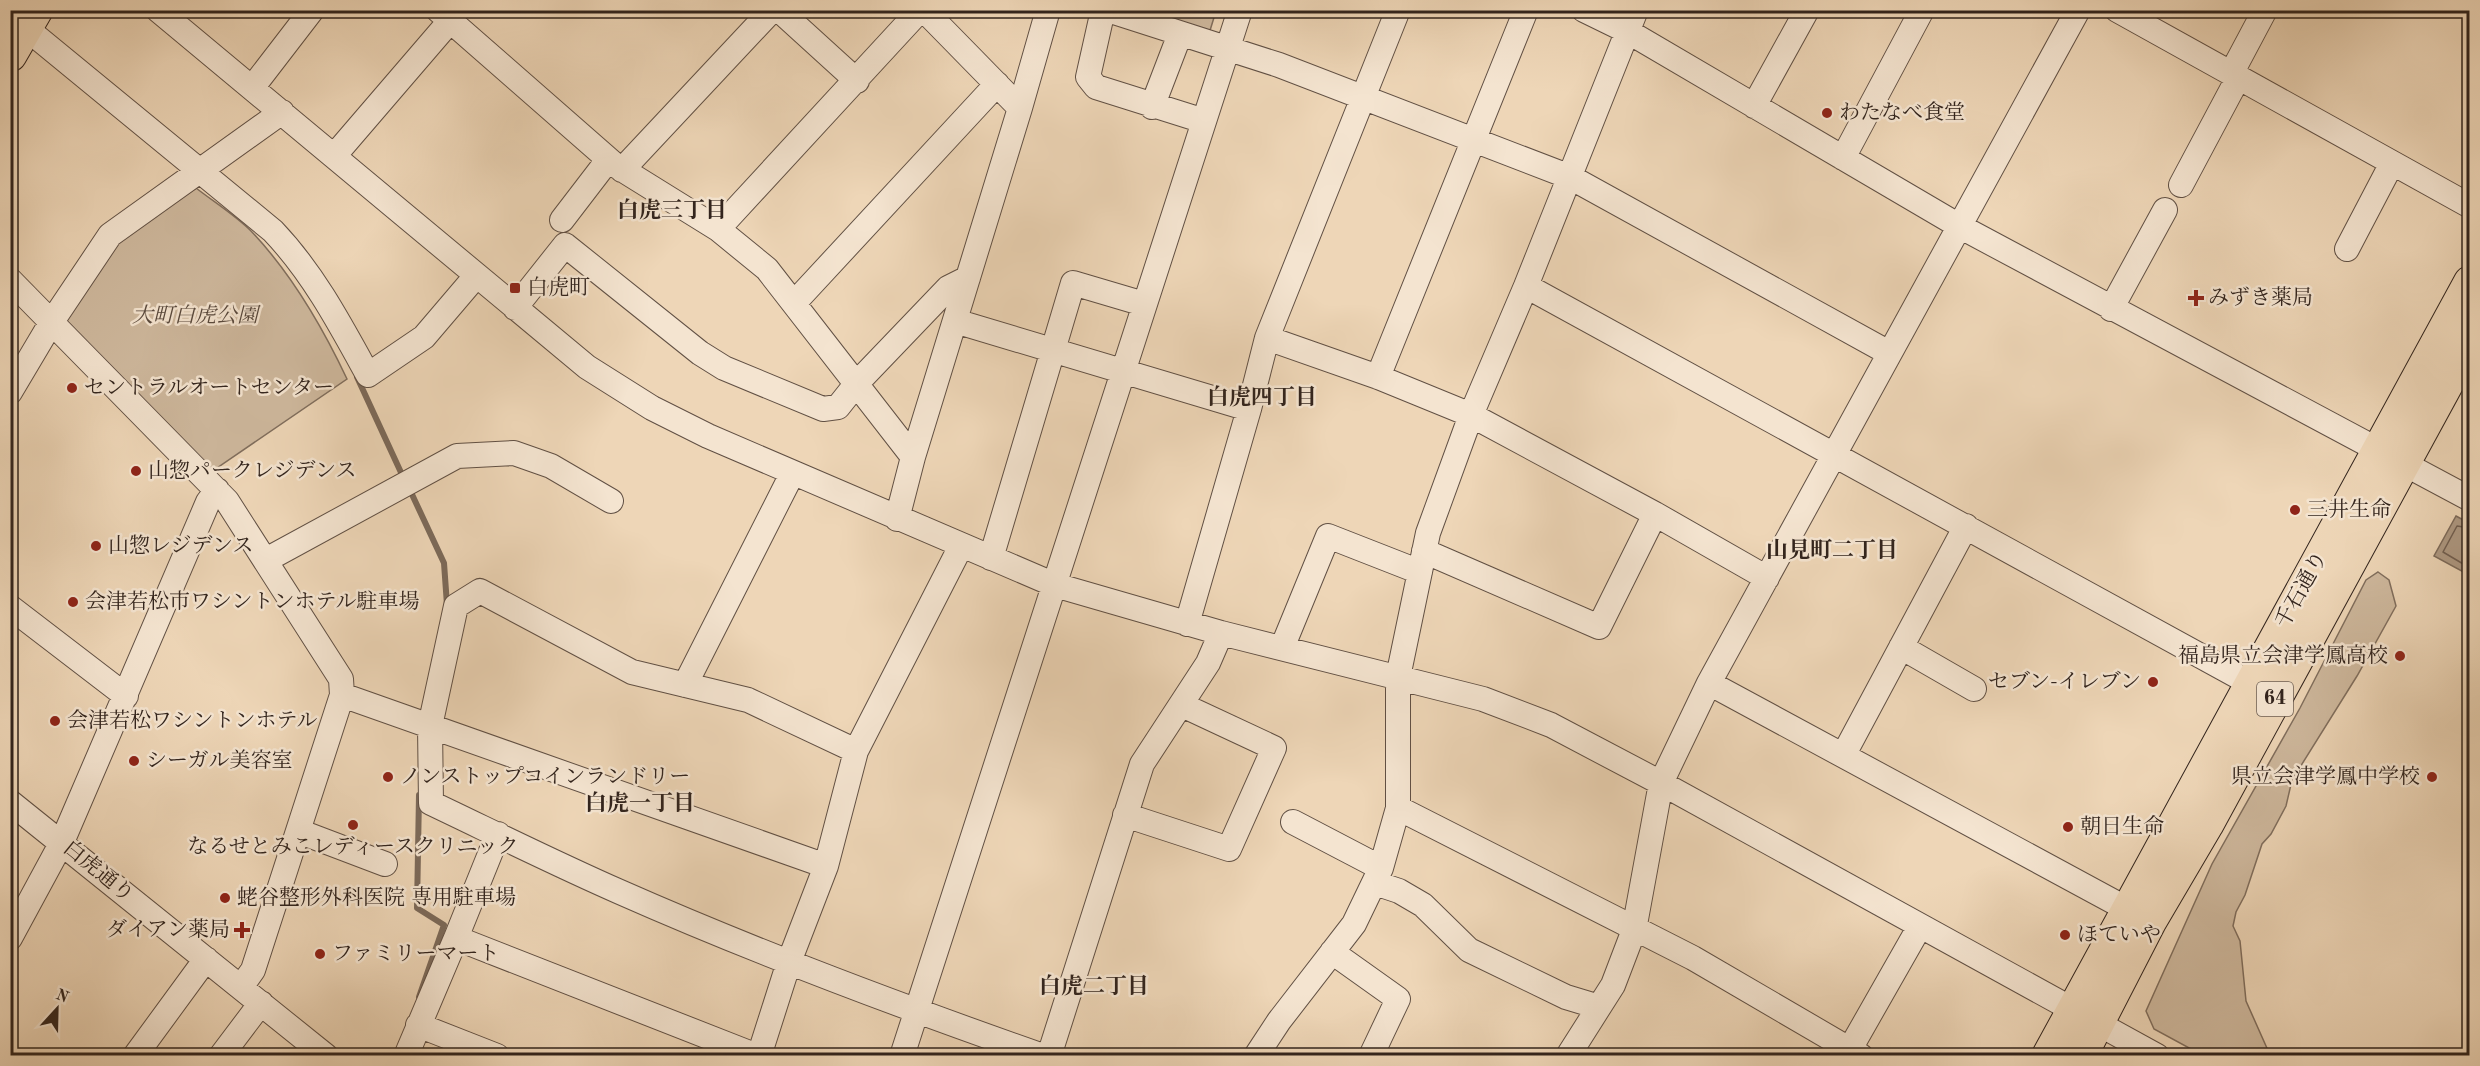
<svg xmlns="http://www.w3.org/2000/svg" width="2480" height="1066" viewBox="0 0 2480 1066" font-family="'Old Standard TT','Noto Serif JP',serif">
	<rect width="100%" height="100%" fill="#eed6b7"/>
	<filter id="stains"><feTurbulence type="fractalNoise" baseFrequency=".00333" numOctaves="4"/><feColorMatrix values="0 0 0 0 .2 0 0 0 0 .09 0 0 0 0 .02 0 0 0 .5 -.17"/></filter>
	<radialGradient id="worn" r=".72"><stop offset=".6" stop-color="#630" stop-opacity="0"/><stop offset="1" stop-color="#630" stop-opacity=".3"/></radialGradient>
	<path fill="#ceb89d" stroke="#806e5d" stroke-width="1.5" d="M1128 11H1216L1208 37Z
		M196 188C214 202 235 215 251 231 292 274 322 326 347 379L211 472 63 319 117 240Z
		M2378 572 2389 580 2396 606 2357 676 2292 780 2286 806 2271 834 2262 844 2245 895 2236 912 2233 926 2240 941 2246 1001 2270 1055H2202L2154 1029 2146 1011 2212 864 2300 708 2366 580Z"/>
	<path fill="#ae9983" stroke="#7c6a5a" stroke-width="1.5" d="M2456 516 2469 523V575L2434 556Z"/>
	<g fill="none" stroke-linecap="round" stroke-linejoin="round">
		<path stroke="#705e50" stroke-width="1.5" d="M2470 528 2457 526 2443 552 2470 568"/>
		<path stroke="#7c6a5a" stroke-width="6" d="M357 377 404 479
			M409 488 444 563 447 605
			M419 997 444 925 417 908 419 795"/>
		<defs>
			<path id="minor" d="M158 10 587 367 652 408 708 436 1055 585 1221 633 1483 699 1551 725 1661 783 2157 1056
				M438 10 615 165 718 229 767 269 913 457
				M779 10 857 81
				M1103 10 1088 77 1096 87 1204 121
				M1108 10 1279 65 1570 177 1889 353
				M1398 10 1267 338 1378 377 1471 415 1655 514
				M1584 10 1627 31 1961 227 2470 499
				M2117 10 2470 206
				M10 15 273 231C313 273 340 324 368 375L424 337 476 276
				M2231 74 2265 10
				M252 88 312 10
				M1754 106 1807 10
				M1152 107 1180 34
				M1020 108 1048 10
				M334 156 450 21
				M1843 158 1922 10
				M622 170 772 10
				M2181 185 2238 78
				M562 220 608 160
				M718 229 920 10
				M2347 249 2392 163
				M10 280 227 501 341 679 342 695 253 970 241 987
				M1526 286 2250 683
				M795 302 997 84
				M515 308 565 245 700 353 724 368 823 409 838 407 857 383 948 288 968 278
				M2111 309 2165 210
				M955 321 1249 409
				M1378 377 1526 10
				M10 392 51 323 110 235 282 112
				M897 519 913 457 1020 108 924 10
				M1424 551 1599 627 1655 514 1767 578
				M991 558 1073 283 1144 304
				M266 560 457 456 514 453 551 466 611 501
				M10 607 126 696
				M1187 624 1249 409 1267 338
				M1901 647 1974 689
				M1282 648 1328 536 1420 572
				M1709 683 2127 909
				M685 685 792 474
				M342 695 826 866 789 962 759 1056
				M856 751 748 700 632 672 480 591 456 606 430 726 431 803C494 833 556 864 620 892 758 953 900 1006 1043 1056
				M1844 754 1966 526
				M10 802 326 1056
				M1398 808 1693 958 1861 1056
				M1125 815 1229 849 1274 748 1182 705
				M1293 822 1381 868
				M298 831 385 864
				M498 834 456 938 757 1056
				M826 866 856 751 961 546
				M1375 883 1399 891 1423 905 1469 950 1566 997 1599 1007
				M10 938 62 842 208 502 217 490
				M1332 952 1398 999 1371 1056
				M418 1025 497 1056
				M1850 1049 1920 926
				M135 1056 206 959
				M221 1056 261 1003
				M406 1056 456 938
				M902 1056 1240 10
				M1049 1056 1142 764 1208 663 1221 633
				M1256 1056 1279 1021 1354 924 1381 868 1398 808V677L1428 533 1471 415 1526 286 1636 10
				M1568 1056 1613 985 1634 930 1661 783 1709 683 2078 10"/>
			<path id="major" d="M2048 1056 2470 282
				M2081 1056 2150 922 2207 825 2470 342"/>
			<path id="highway" d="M10 55 36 10"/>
		</defs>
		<use href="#minor" stroke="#615044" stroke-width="26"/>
		<use href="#major" stroke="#32241d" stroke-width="34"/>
		<use href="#highway" stroke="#32241d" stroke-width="35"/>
		<use href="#minor" stroke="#f4e4d0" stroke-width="24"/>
		<use href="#major" stroke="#eed6b7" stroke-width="32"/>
		<use href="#highway" stroke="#eed6b7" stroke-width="33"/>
	</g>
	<g fill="#8f2418" stroke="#f4e4d0" stroke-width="2">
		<circle cx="1827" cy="113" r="6"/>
		<rect x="509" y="282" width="12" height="12" rx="3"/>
		<path d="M2193 289h6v6h6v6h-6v6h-6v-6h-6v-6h6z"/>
		<circle cx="72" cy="388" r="6"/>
		<circle cx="136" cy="471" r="6"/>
		<circle cx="2295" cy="510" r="6"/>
		<circle cx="96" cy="546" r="6"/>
		<circle cx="73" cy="602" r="6"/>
		<circle cx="2400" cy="656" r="6"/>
		<circle cx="2153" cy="682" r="6"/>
		<circle cx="55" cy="721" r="6"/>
		<circle cx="134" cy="761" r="6"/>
		<circle cx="388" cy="777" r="6"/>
		<circle cx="2432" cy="777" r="6"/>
		<circle cx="353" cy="825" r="6"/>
		<circle cx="2068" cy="827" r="6"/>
		<circle cx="225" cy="898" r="6"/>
		<path d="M239 921h6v6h6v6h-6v6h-6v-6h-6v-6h6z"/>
		<circle cx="2065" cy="935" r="6"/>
		<circle cx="320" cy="954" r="6"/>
	</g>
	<g text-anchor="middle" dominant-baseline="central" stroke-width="5" stroke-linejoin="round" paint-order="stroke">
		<rect fill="#f4e4d0" stroke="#6c5e53" stroke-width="1.5" x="2257" y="682" width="36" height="34" rx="4.5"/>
		<g font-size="20" font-weight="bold" fill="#32241d">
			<text x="2275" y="699">64</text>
		</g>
		<g font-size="21" fill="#32241d" stroke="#f4e4d0" text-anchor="start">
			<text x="1839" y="113">わたなべ食堂</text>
			<text x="527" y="288">白虎町</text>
			<text x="2208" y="298">みずき薬局</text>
			<text x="84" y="388">セントラルオートセンター</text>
			<text x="148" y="471">山惣パークレジデンス</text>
			<text x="2307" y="510">三井生命</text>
			<text x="108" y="546">山惣レジデンス</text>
			<text x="85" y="602">会津若松市ワシントンホテル駐車場</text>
			<text x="2388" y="656" text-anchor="end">福島県立会津学鳳高校</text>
			<text x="2141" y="682" text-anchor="end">セブン-イレブン</text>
			<text x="67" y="721">会津若松ワシントンホテル</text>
			<text x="146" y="761">シーガル美容室</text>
			<text x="400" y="777">ノンストップコインランドリー</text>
			<text x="2420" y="777" text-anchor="end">県立会津学鳳中学校</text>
			<text x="2080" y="827">朝日生命</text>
			<text x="353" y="847" text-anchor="middle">なるせとみこレディースクリニック</text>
			<text x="237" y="898">蛯谷整形外科医院 専用駐車場</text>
			<text x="230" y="930" text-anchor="end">ダイアン薬局</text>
			<text x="2077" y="935">ほていや</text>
			<text x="332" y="954">ファミリーマート</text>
		</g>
		<g font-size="21" font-style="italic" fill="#59493d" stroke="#f4e4d0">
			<text x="195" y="316">大町白虎公園</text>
		</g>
		<g font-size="21" fill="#32241d" stroke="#f4e4d0">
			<text transform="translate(2302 590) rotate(-61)">千石通り</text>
			<text transform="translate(98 872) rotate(39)">白虎通り</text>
		</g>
		<g font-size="22" font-weight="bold" fill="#32241d" stroke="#f4e4d0">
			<text x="672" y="211">白虎三丁目</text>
			<text x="1262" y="398">白虎四丁目</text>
			<text x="1832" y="551">山見町二丁目</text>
			<text x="640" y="804">白虎一丁目</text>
			<text x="1094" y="987">白虎二丁目</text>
		</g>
	</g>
	<rect width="2480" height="1066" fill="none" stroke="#eed6b7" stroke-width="36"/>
	<rect x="12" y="12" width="2456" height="1042" fill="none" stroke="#32241d" stroke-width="3"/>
	<rect x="18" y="18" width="2444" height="1030" fill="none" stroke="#32241d" stroke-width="1.5"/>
	<g transform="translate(57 1009) rotate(22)" stroke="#f4e4d0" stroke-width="4.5" paint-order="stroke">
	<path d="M0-4.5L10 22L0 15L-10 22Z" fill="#32241d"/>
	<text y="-9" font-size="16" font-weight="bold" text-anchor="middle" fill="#32241d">N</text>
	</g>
	<rect width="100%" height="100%" filter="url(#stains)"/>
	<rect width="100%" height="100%" fill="url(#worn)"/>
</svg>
